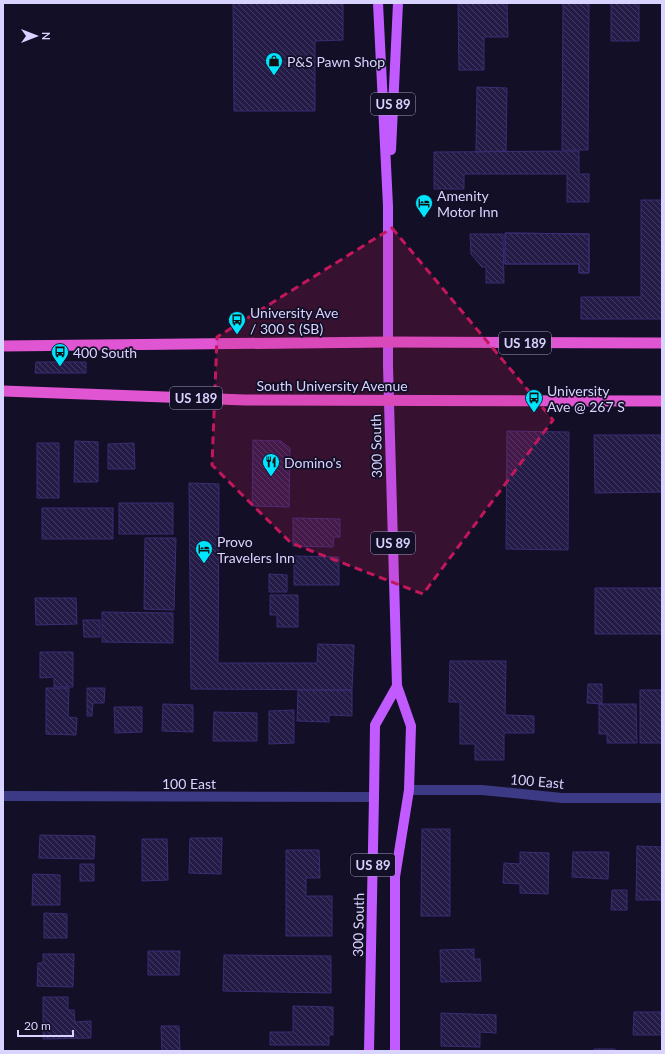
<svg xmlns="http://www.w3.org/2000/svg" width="665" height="1054" viewBox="0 0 665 1054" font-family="Lato,sans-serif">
	<defs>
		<pattern id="building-back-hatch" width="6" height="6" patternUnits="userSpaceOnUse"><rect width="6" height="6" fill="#241b47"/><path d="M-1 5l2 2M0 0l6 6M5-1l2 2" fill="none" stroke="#433b63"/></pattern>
	</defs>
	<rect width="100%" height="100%" fill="#130f26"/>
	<path fill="url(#building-back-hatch)" stroke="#3b2d73" d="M233 3H343V40L315 41V111H234Z
		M458 3H507L508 37H484V70H459Z
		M563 3H589L588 150H562Z
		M611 3H639V41H611Z
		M477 87 507 88 506 151 476 152Z
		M579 151V174H589V202H567V174H464V189H434V152Z
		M641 200H662V319H581V297H641Z
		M505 233 589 234V273H579V264H505Z
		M505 233 589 234V273H579V264H505Z
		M470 234H503L504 283H486V267H482L471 254Z
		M36 362H86V373H35Z
		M507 431 569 432 568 550 506 549Z
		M594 435H662V492L595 493Z
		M253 440 281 441 290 448 289 507 252 506Z
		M75 441 98 442V482H74Z
		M37 443H59V498H37Z
		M134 443 135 469H108V444Z
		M189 483 219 484 218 663H317L318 644 354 645 352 690 191 689Z
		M119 503H173V534H119Z
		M42 508H113V539H42Z
		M293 518 340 519V537H334L333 547 293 546Z
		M145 538H176L174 610 144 609Z
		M294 556 339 557V585H294Z
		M269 574 287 575V592H269Z
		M595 588H662V634H595Z
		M270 595H298V627H277V615H270Z
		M35 598H76L77 624 36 625Z
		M102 612 173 613V643L102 642Z
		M83 620H100V637H84Z
		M40 652H73V687H54V677L40 678Z
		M450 661H506L505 715 534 716V733H504V760H475V744H460V702H449Z
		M588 684H602V704L587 703Z
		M46 688H69L68 717 77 718 76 735 46 734Z
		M87 688H105L104 703H93L92 716H87Z
		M298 690H352V716L329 715V722L297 721Z
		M640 690H662V743H640Z
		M163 704 193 705V732L162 731Z
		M599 704H636L637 743H607V734H599Z
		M114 707H142V732L115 733Z
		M294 710V743L269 744V711Z
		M214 712 257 713V741H213Z
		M422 829H450V916H421Z
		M40 835 95 836 94 859 39 858Z
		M190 838H222L221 874 189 873Z
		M142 839H167L168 880 142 881Z
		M637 846 662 847V900H636Z
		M286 850H319L320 878H306V896H332V936H286Z
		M520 852 549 853 548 894 520 893V884L503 883 504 863 520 864Z
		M573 852H609L608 879 572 877Z
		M80 864H94V881H80Z
		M33 874 60 875V905H32Z
		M612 890H627V910H611Z
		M44 913 67 914V938H44Z
		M474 949V959H480L481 981 441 982 440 950Z
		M148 951H180L179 975H148Z
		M43 954H74L73 987 37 986 38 963H43Z
		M224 955 331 956V993L223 991Z
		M43 997H68V1010H74L75 1022 91 1021V1038L43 1039Z
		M293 1006 333 1007V1035H329V1045H270V1032H293Z
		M634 1012H662V1035H633Z
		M441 1013 496 1015V1033L480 1032V1047L441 1046Z
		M161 1026H179L180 1051H162Z
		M594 1049H615V1051H594Z"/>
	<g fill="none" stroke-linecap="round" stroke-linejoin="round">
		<path stroke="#3d3a85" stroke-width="10" d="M409 790H482L562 798H662
			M3 796 374 797"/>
		<path stroke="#c25bff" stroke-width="10" d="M378 3 388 206V366L397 686 411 726 409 790 395 877V1051
			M391 150 398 3
			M369 1051 374 797 375 725 397 686"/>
		<path stroke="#e055d1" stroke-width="11" d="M3 346 388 342 662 343
			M3 391 245 400 662 401"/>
	</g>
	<path fill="#c2185b" fill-opacity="0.2" stroke="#c2185b" stroke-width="3" stroke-dasharray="8 5" stroke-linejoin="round" d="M392 228 553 420 423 594 291 543 212 465 217 337Z"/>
	<defs>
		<symbol id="shop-pin" viewBox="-11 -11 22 30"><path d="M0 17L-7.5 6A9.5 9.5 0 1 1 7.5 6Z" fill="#00e5ff" stroke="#130f26"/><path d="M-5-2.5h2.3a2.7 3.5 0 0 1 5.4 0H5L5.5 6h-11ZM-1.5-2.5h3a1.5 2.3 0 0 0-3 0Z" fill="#111"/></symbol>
		<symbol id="hotel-pin" viewBox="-11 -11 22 30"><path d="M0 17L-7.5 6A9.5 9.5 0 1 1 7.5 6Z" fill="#00e5ff" stroke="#130f26"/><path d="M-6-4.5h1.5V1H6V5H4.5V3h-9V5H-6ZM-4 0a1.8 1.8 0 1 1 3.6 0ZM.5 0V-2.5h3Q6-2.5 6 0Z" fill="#111"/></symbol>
		<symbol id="bus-pin" viewBox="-11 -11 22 30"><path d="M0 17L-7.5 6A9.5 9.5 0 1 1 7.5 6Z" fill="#00e5ff" stroke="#130f26"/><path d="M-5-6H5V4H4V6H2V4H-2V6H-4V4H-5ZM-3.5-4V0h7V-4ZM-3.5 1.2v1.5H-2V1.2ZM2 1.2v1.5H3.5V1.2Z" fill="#111"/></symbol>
		<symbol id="restaurant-pin" viewBox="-11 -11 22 30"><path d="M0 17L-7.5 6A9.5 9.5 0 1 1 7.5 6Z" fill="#00e5ff" stroke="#130f26"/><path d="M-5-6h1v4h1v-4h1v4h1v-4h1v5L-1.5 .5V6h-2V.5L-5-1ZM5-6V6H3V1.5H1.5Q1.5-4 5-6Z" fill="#111"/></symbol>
	</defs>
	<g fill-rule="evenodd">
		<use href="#shop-pin" x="264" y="51" width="20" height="27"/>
		<use href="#hotel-pin" x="414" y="193" width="20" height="27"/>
		<use href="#bus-pin" x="227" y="310" width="20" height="27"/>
		<use href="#bus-pin" x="50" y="342" width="20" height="27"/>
		<use href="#bus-pin" x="524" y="388" width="20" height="27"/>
		<use href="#restaurant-pin" x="261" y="452" width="20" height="27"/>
		<use href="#hotel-pin" x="194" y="539" width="20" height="27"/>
	</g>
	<g text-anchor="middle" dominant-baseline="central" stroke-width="3.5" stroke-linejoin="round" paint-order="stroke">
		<g fill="#130f26" stroke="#9e99be" stroke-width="1">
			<rect x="371" y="93" width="44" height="22" rx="3"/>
			<rect x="499" y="332" width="52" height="22" rx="3"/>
			<rect x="170" y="387" width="52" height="22" rx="3"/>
			<rect x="371" y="532" width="44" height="22" rx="3"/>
			<rect x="351" y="854" width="44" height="22" rx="3"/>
		</g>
		<g font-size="13" font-weight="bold" fill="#d9d4ff">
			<text x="393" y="104">US 89</text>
			<text x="525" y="343">US 189</text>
			<text x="196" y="398">US 189</text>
			<text x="393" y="543">US 89</text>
			<text x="373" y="865">US 89</text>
		</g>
		<g font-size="14" fill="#d9d4ff" stroke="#130f26" text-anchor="start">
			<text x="287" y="61">P&amp;S Pawn Shop</text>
			<text x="437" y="195">Amenity<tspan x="437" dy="16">Motor Inn</tspan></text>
			<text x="250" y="312">University Ave<tspan x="250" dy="16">/ 300 S (SB)</tspan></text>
			<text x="73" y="352">400 South</text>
			<text x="547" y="390">University<tspan x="547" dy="16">Ave @ 267 S</tspan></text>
			<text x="284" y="462">Domino's</text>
			<text x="217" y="541">Provo<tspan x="217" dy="16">Travelers Inn</tspan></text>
		</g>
		<g font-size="14" fill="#d9d4ff" stroke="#130f26">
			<text x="332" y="385">South University Avenue</text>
			<text transform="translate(376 446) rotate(-91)">300 South</text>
			<text transform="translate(537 781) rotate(5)">100 East</text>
			<text x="189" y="783">100 East</text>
			<text transform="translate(358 925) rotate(-89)">300 South</text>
		</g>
	</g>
	<rect width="665" height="1054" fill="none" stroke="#d9d4ff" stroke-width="8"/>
	<g transform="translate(36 36) rotate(90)" stroke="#130f26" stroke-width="3" paint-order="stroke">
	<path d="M0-3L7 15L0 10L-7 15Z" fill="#d9d4ff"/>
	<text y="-6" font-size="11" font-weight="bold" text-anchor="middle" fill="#d9d4ff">N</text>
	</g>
	<path d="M18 1030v6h55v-6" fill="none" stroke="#d9d4ff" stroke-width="2"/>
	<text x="24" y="1030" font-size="12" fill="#d9d4ff" stroke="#130f26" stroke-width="3" paint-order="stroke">20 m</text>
</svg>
